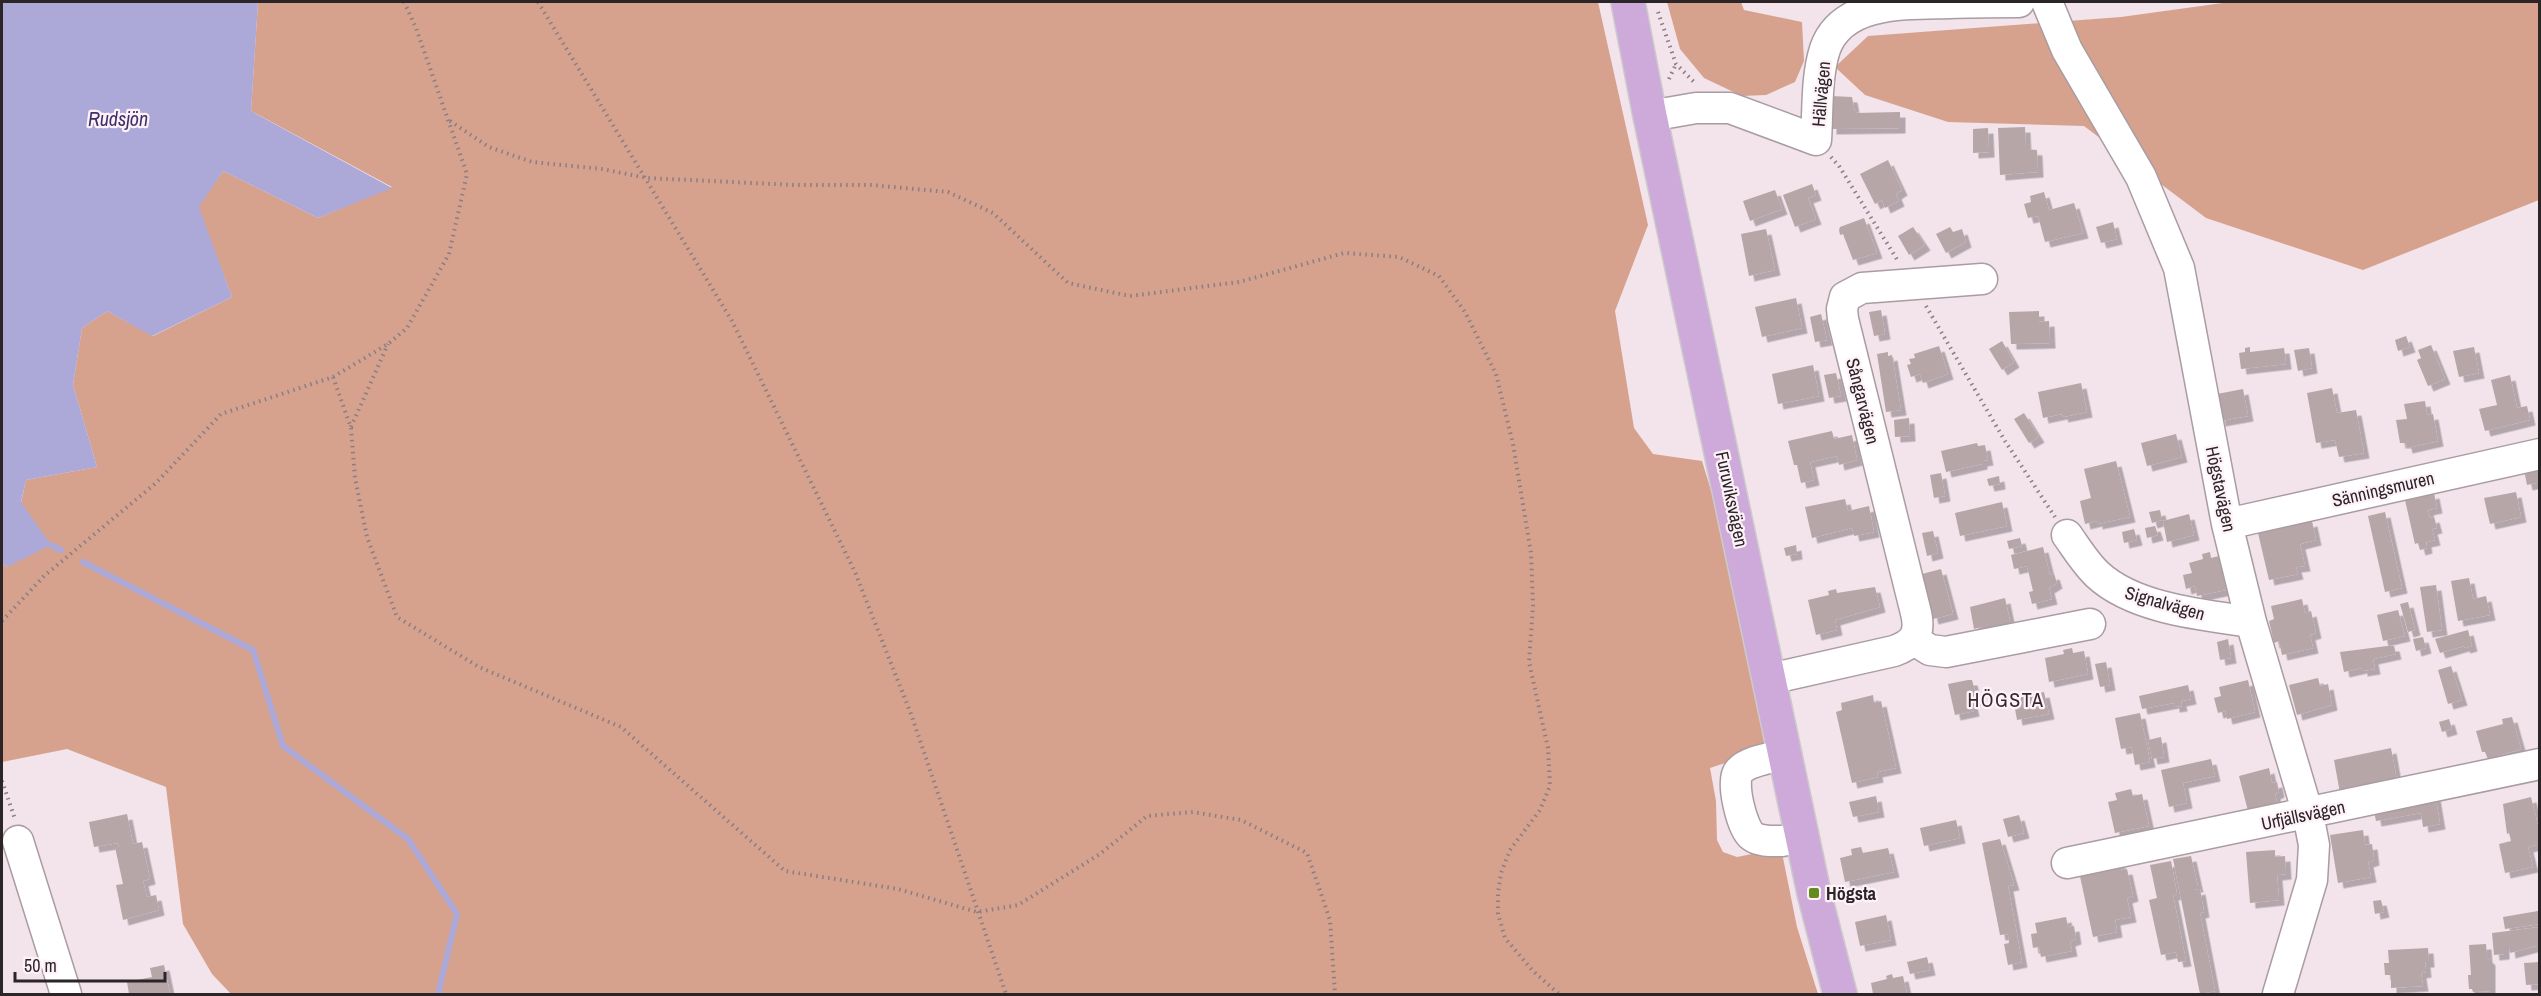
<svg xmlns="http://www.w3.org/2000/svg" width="2541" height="996" viewBox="0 0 2541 996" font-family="'Archivo Narrow',sans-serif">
	<defs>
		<filter id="shadow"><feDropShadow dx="5.5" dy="5.5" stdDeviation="0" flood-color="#0004"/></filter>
	</defs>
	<rect width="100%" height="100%" fill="#f3e3eb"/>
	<path fill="#d6a28d" d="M258 2H1598L1648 225 1615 311 1634 428 1653 454 1702 461 1729 549 1771 748 1710 768 1716 801 1717 840 1723 852 1737 857 1781 848 1797 927 1818 994H231L212 974 183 924 166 787 67 749 2 762V563L7 567 26 480 97 467 73 385 82 328 107 311 153 336 232 297 198 207 223 171 318 218 392 187 251 111Z
		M1667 2H1741L1744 10 1802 22 1804 61 1795 82 1766 95 1742 96 1704 78 1680 49Z
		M2230 2H2539V200L2363 270 2206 218 2084 126 1948 122 1865 95 1835 67 1868 36 2121 17Z"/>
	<path fill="#aca8d8" d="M2 2H258L251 111 392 188 318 218 223 171 199 207 232 297 152 336 107 311 82 328 73 385 97 467 26 480 21 502 51 545 7 567 2 563Z"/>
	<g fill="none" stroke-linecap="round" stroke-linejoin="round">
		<path stroke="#aca8d8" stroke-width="6" d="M51 545 61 550
			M83 562 253 650 283 746 408 839 457 914 438 994"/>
	</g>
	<path fill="#b7a6a7" filter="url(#shadow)" d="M1831 96 1852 97 1855 113 1900 112V128L1831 129Z
		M2025 127 2026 149 2037 150 2038 172 2000 175 1998 128Z
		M1988 128 1989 152 1973 153V129Z
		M1888 160 1902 190 1896 194 1899 201 1885 208 1882 200 1875 204 1860 174Z
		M1812 184 1816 195 1808 198 1816 219 1795 227 1783 195Z
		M1775 190 1782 209 1750 221 1743 201Z
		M2044 192 2049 210 2074 203 2083 233 2045 242 2038 216 2028 218 2024 204 2031 202 2030 196Z
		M1864 218 1877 253 1853 260 1843 234 1840 235 1839 230 1840 227Z
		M2113 222 2117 239 2101 243 2096 227Z
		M1913 227 1925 245 1909 255 1898 236Z
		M1950 227 1953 232 1962 229 1966 242 1946 253 1936 234Z
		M1766 229 1775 270 1749 276 1741 234Z
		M1796 298 1802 328 1762 337 1755 307Z
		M1881 310 1885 334 1874 336 1869 312Z
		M2039 311V322L2049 321 2050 343 2011 344 2009 312Z
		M1821 314 1827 340 1815 342 1810 317Z
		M2406 336 2410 347 2398 351 2395 340Z
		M2002 341 2014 362 2002 370 1989 349Z
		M2431 345 2445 379 2428 386 2417 360 2421 358 2418 350Z
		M1939 346 1948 374 1923 383 1920 374 1911 377 1907 365 1911 364 1909 359 1915 358 1914 354Z
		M2250 347V352L2284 348 2286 364 2241 369 2239 353 2245 352V348Z
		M2474 347 2479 373 2459 377 2453 351Z
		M2309 348 2312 368 2298 371 2294 350Z
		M1888 352V356L1892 355 1901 410 1886 412 1877 354Z
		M1813 365 1819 396 1778 404 1772 374Z
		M1836 373 1841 396 1829 398 1824 375Z
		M2510 375 2517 408 2527 406 2530 420 2485 431 2479 409 2497 405 2491 380Z
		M2081 383 2087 412 2063 417 2062 414 2043 418 2038 392Z
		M2332 388 2337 413 2356 410 2364 453 2339 457 2335 440 2316 443 2307 393Z
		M2243 389 2248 416 2220 421 2217 394Z
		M2425 401 2427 415 2433 414 2438 441 2407 448 2406 443H2400L2396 420 2407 419 2404 404Z
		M2024 413 2039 437 2029 443 2014 419Z
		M1909 418 1910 436 1895 437 1894 420Z
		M1832 431 1834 439 1852 435 1857 460 1839 465 1837 456 1810 462 1814 480 1801 483 1797 465H1794L1788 441Z
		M2176 434 2182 457 2147 466 2141 443Z
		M1977 443 1978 446 1985 445 1988 460 1982 461V464L1946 472 1941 451Z
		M2116 461 2130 517 2097 524V521L2085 524 2080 501 2091 498 2084 469Z
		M2540 461V482L2527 485 2523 465Z
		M1941 473 1945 496 1934 498 1930 475Z
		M1999 476 2000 484 1989 486 1987 479Z
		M2516 492 2521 517 2490 524 2484 498Z
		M2434 493 2437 508 2428 510 2430 518 2434 517 2437 528 2432 529 2435 540 2426 542 2427 548 2420 550 2418 543 2415 544 2405 500Z
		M1845 499 1848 511 1869 506 1874 532 1854 536 1852 528 1812 538 1805 507Z
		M2002 502 2007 526 1960 536 1955 513Z
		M2160 510 2162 520 2152 523 2149 512Z
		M2385 512 2402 588 2385 592 2368 516Z
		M2189 514 2194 535 2167 542 2163 521Z
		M2312 521 2316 540 2300 544 2305 566 2296 567 2298 574 2269 580 2258 533Z
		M2155 526 2158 535 2147 538 2145 528Z
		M2134 529 2137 540 2124 543 2122 532Z
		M1933 531 1938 553 1927 556 1922 533Z
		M2020 538 2022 546 2009 549 2007 541Z
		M1796 545 1797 554 1786 556 1784 548Z
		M2043 547 2050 575 2054 574 2057 583 2049 588 2052 599 2032 604 2029 592 2033 591 2027 566 2014 569 2011 555Z
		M2210 552 2211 558 2219 556 2226 590 2197 596 2195 586 2186 589 2183 575 2192 573 2189 563 2203 559 2202 554Z
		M1941 569 1953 614 1933 619 1922 574Z
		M2469 578 2473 599 2486 596 2490 615 2458 621 2451 581Z
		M2436 585 2442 630 2427 632 2420 587Z
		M1875 587 1880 607 1835 620 1837 630 1816 635 1808 600 1829 595 1828 591 1836 589 1837 593Z
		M2005 598 2012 631 1984 637 1982 627 1974 629 1970 607Z
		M2302 599 2305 613 2311 611 2316 633 2310 635 2313 648 2282 655 2279 641 2274 643 2269 621 2274 619 2271 606Z
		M2408 602 2415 630 2408 632 2400 604Z
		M2398 610 2405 636 2383 641 2377 615Z
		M2468 630 2472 646 2465 648 2464 646 2440 653 2435 639Z
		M2423 637 2426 648 2416 651 2413 639Z
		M2228 639 2231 658 2220 660 2217 642Z
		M2387 646H2394L2396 654 2373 659 2375 669 2362 671V668L2344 672 2340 652Z
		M2072 648 2073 653 2084 651 2088 674 2049 682 2045 658 2064 654 2063 650Z
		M2106 662 2110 685 2100 687 2095 664Z
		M2451 666 2462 700 2448 704 2438 670Z
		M2318 678 2320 686 2328 684 2332 705 2297 715 2289 685Z
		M1968 680H1972L1975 691 1978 690 1980 698 1972 702 1974 711 1955 715 1948 684Z
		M2248 680 2255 712 2227 719 2225 711 2218 713 2214 698 2221 696 2219 687Z
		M2188 685 2191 699 2181 701 2182 706 2174 707V703L2142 709 2139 696Z
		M2044 692 2049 714 2017 720 2013 698Z
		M1873 695 1874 703 1881 701 1896 768 1877 772 1878 777 1852 783 1836 712 1842 710 1841 703Z
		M2140 713 2150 762 2135 765 2132 747 2121 749 2115 718Z
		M2512 717 2521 749 2488 759 2485 752H2482L2476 731 2503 724 2502 719Z
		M2449 719 2452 729 2442 732 2439 722Z
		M2161 737 2164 757 2152 759 2148 740Z
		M2391 748 2397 781 2340 793 2334 760Z
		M2211 759 2215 776 2183 783 2187 803 2169 807 2161 770Z
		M2269 768 2272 783 2277 782 2279 792 2275 794 2278 808 2249 815 2239 776Z
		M2131 789 2133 796 2142 794 2149 826 2115 833 2108 802 2117 800 2115 793Z
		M2435 794 2440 824 2423 827 2421 813 2376 821 2373 806Z
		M1876 796 1879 812 1853 817 1849 802Z
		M2531 797 2540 834V844L2528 847 2533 867 2505 873 2499 844 2511 841 2509 833 2507 834 2503 804Z
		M127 814 133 844 142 842 150 879 143 881 147 897 156 895 159 910 123 920 116 885 123 884 115 847H119L118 843 94 847 89 822Z
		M2019 815 2024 833 2008 837 2003 819Z
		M1956 820 1960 838 1924 846 1920 828Z
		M2363 830 2365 845 2372 844 2374 860 2368 862 2371 877 2338 883 2330 835Z
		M2000 839 2014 885 2008 886 2022 962 2008 965 2004 944 2009 943 2008 934 2000 935 1982 843Z
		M1861 847 1863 853 1888 848 1894 872 1845 882 1840 858 1852 855 1851 849Z
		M2275 850V857L2285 856 2286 874 2277 875 2279 900 2250 903 2246 852Z
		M2191 856 2198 887H2195V890L2200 889 2204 912 2200 913 2215 991 2200 994 2173 859Z
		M2119 859 2121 870 2127 869 2133 896 2127 898 2131 917 2115 920 2117 932 2093 937 2078 867Z
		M2171 861 2177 894 2173 895 2186 961 2178 962 2176 952 2161 955 2149 900 2157 898 2150 865Z
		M2381 900 2384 912 2375 914 2373 901Z
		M2538 911 2540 924 2505 929 2503 917Z
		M1886 915 1891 940 1860 946 1855 922Z
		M2066 917 2068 927 2074 926 2076 939 2070 941 2072 951 2041 957 2039 947 2033 948 2031 934 2037 933 2035 923Z
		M2540 927V945L2510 953 2509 946H2504V954L2494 955 2492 933Z
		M2486 944 2487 957 2490 960V991L2473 992 2472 989H2469L2468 975H2471L2469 945Z
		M2428 948 2429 962H2425L2426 972 2421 973 2423 986 2391 988V975H2385L2384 963H2389L2388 950Z
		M1927 957 1930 970 1910 974 1907 962Z
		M2540 962V984L2526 985 2524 963Z
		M164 965 170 994H129L127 982 152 977 150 968Z
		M1892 974 1893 978 1903 976 1907 994H1873L1871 983 1887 979 1886 976Z"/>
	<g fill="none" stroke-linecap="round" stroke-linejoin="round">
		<defs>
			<path id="minor" d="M2047 2 2067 50 2141 177 2179 268 2227 524 2251 622 2308 814 2314 845 2312 880 2278 994
				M1650 116 1696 108H1730L1816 140C1818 111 1816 77 1825 49 1842 0 1908 4 1950 3 1973 2 1996 2 2019 2
				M2227 524 2540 454
				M2067 535C2077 549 2086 564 2098 575 2135 609 2204 615 2251 622
				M1914 640 1930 650 1946 652 2090 624
				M1770 679 1894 651C1914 644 1921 634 1916 613L1843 319 1842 309 1845 297 1862 288 1982 279
				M18 841 66 994
				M1783 841C1773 841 1760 842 1752 836 1742 829 1730 780 1739 771 1749 760 1772 758 1786 754
				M2067 863 2540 764"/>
			<path id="major" d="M1628 2 1650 116 1814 893 1840 994"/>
		</defs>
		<use href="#minor" stroke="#aa9ca3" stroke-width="33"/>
		<use href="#major" stroke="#cccbcb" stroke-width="36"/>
		<path stroke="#897e84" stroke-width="4" stroke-dasharray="1.5 4.5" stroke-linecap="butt" d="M538 2 732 321 855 572 911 714 1006 994
			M1658 12 1676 64 1695 83
			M1669 79 1676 64
			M450 121 489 147 532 162 602 169 647 178 795 185H871L948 192 993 213 1068 283 1130 296 1239 282 1344 253 1399 257 1439 276 1465 312 1496 374 1513 444 1531 553 1533 606 1529 662 1548 748 1550 786 1540 810 1510 850 1501 873 1498 893V914L1505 938 1532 970 1559 994
			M1831 157 1839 166 1898 261
			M1926 306 2005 441 2055 517
			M333 377 351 428 355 478 367 537 397 617 479 667 621 727 785 871 898 889 977 912 1018 905 1100 854 1147 816 1193 812 1241 820 1307 853 1330 920 1335 994
			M351 427 388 344
			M2 621 44 576 156 483 221 414 333 377 388 344 407 328 449 254 467 174 416 28 404 2
			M2 781 15 819"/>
		<use href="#minor" stroke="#fff" stroke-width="30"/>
		<use href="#major" stroke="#cdaad9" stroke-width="33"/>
	</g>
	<rect fill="#628c1b" stroke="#fef2f8" stroke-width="2" x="1808" y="887" width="12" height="12" rx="3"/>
	<g text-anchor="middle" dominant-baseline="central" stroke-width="4.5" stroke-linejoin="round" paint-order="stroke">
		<g font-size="18" fill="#2b2528" stroke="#fef2f8">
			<text transform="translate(1821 94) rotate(-85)">Hällvägen</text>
			<text transform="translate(1863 401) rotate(76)">Sångarvägen</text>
			<text transform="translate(2221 489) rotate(78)">Högstavägen</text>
			<text transform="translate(2383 489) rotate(-13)">Sänningsmuren</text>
			<text transform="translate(1732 499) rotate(78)">Furuviksvägen</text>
			<text transform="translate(2165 603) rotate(16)">Signalvägen</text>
			<text transform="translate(2303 815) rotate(-12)">Urfjällsvägen</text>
		</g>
		<g font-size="18" font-weight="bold" fill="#2b2528" stroke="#fef2f8" text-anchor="start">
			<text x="1826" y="893">Högsta</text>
		</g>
		<g font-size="20" font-style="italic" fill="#3a306b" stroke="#fef2f8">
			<text x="118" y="118">Rudsjön</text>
		</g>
		<g font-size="20" letter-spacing="1.5" fill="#35292f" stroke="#fef2f8">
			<text x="2006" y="699">HÖGSTA</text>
		</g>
	</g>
	<rect width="2541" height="996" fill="none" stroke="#2b2528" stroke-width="6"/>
	<path d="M15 972v9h150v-9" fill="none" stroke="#2b2528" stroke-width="3"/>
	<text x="24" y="972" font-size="18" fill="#2b2528" stroke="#fef2f8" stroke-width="4.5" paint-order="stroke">50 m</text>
</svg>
